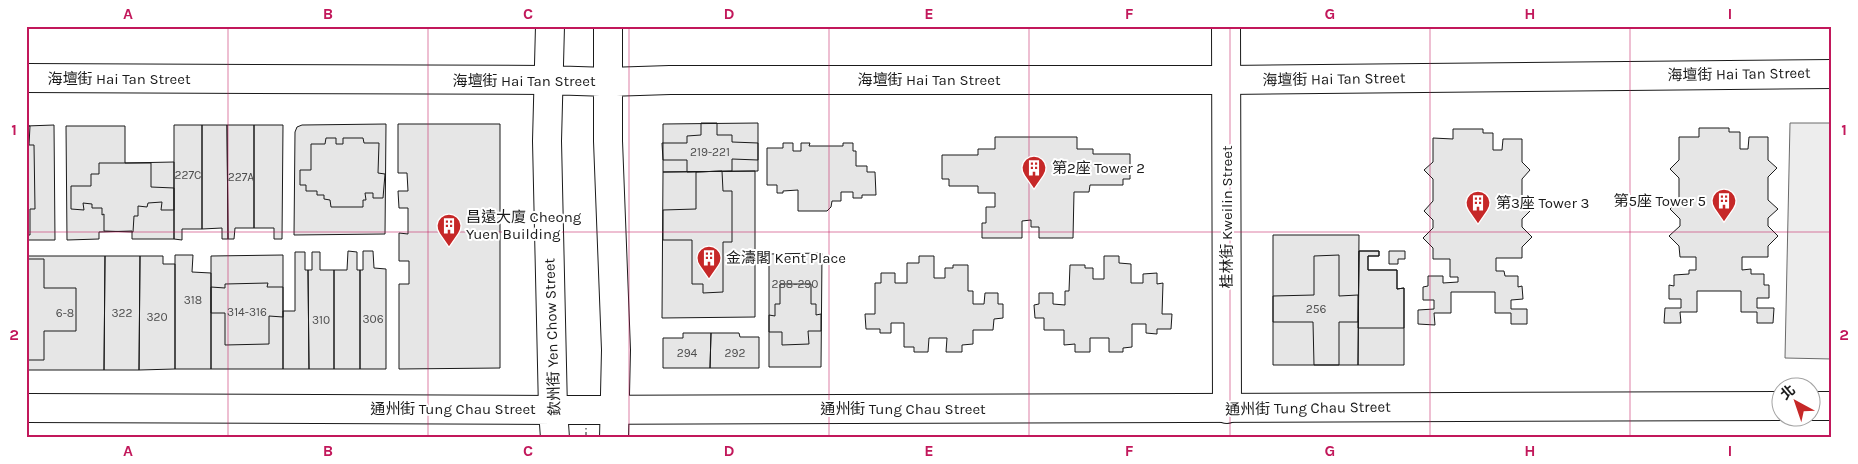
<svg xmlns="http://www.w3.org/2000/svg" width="1858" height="464" viewBox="0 0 1858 464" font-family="Karla,'Noto Sans TC',sans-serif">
	<rect width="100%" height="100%" fill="#fff"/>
	<path fill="#ededed" stroke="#6a6a6a" d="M1790 123H1832V359L1785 358Z"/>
	<path fill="#e6e6e6" stroke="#1a1a1a" d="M701 123H717V135H732V142L758 143V160L732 159V171L687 172V160H663L662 143H687V136L701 135Z
		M758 123V171L663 172V124Z
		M386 124 385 234 294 235 295 132 297 127 302 125Z
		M398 124H500V368L399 369V284H409V261H399V233L408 234V208H399L398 191H408L407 173H398Z
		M54 125 55 240H26V126Z
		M174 125H202V229H182V240L174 239Z
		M202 125H227L228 239H222V228L202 229Z
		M227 125H254V228H235L234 239H228Z
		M254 125H283L282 239H274V228H254Z
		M26 126H30L29 145H34L35 209H30V235H26Z
		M66 126H125V163L174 162V239H132V231L99 232V239L67 240Z
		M1699 128H1729V132H1740V149H1748L1749 137H1768V160L1777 168 1768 177V200L1778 209 1768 218V226L1778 236 1768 246V257H1742V270L1751 269V274H1764V285H1769V298H1757V308H1774L1773 323H1757V312H1741V291H1697V312H1680L1681 323H1664L1665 308H1681V299H1669V285L1674 286V275L1689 274V270H1696V257H1680L1679 246 1669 236 1680 226V219L1670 209 1679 200V178L1670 169 1679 160V137H1699Z
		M1453 129H1483V133H1493V150H1502L1503 139H1522V162L1530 170 1522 179V201L1531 210 1522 219V227L1532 237 1522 247V258H1496V271H1504L1505 276H1518V287L1522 286 1523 299 1511 300V309H1527V324H1511V313H1495V292H1451V313H1434L1435 325 1418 324V310L1434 309V300H1423V287L1428 286V276H1443V283L1458 282V277H1450V259H1433V248L1423 238 1433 228V220L1424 211 1433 201V179L1424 170 1433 162V138L1453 139Z
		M995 137H1077V149H1093V154H1130V179H1123V185H1090L1089 192H1074L1073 238H1039V227H1031V220L1022 221V238H982V223H986V207H995V193H978V186H949V179H942V155H978V149H995Z
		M326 138H336V144H343V138H363L364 143H379L378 173 385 174 383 198H373V193H365L366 200H363V207H331L330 200 324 199V195H317V191H306V185H300V170H311V144H325Z
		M783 143H793V151H801V143H810L809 146H843V143H853V151H856V166H867V172H875L876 195H862V198H853V192H841V201H832L831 207 827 211H798V190L783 191V193H777V185H767V148H783Z
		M99 163H151V187L174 188V210H161L162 202 148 203 147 207 138 206V216H134L133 232 104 231V214L102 215V208H92V204L83 203 84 210 71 209V186H91V174H99Z
		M722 171 723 191H732V242H723V292L703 293V284H692V240H663V210L696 209V172Z
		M755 171V317L662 318 663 172Z
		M1273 235H1359L1358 365H1273Z
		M348 251 357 252V270H360V369H334V270H347Z
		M363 251H373L374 268 386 269V369H360V270H363Z
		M1359 251H1379V256H1368V270H1397V289L1404 288V365H1358Z
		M1359 251H1379V256H1368V270H1397V289L1404 288V328H1358Z
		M1389 251H1405V259H1398V264H1389Z
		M295 252H305V270H308L309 369H283V311H295Z
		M312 252H320V270H334V369H309L308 270H312Z
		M822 253 821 367H769V254Z
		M175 255H193L192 272 211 273V369H175Z
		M283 255V369H211V256Z
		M1339 255V296L1358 295V322H1339V365H1314L1313 322H1273V296L1314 295V256Z
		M26 256H105L104 370H26Z
		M105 256H140L139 370H104Z
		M140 256H163V264H175V369L139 370Z
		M919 256H934V278H945V268H953V265H968V291H973V304H984L985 293H998V304H1003V318L994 319 993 330H973V344L962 345V352H946L947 338H929L928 352H914V347H904V323H891V333H880V329H866L865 314H875V283H881V273H895V283H907V263H919Z
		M1104 256H1119V263L1131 264V283H1143V274L1157 273V284L1163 283 1162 314H1172L1171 329H1157V334L1146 333V324H1132V347L1123 348V352H1109V338H1090V352H1075V344L1064 345V330H1044V318H1035L1034 305 1039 304V293H1053V304L1065 305V291H1069L1070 265H1085V268H1093V279H1104Z
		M26 259H44V288H76V331H44V360H26Z
		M268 283 267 287H283V317L269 316V344L225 345V313H211V287L225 288V284Z
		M780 284H811V304H816V315L821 314V331H808L809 344 782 345V332H769V315L775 316V304H780Z
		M683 333H711L710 368H663V338H683Z
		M711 333H739L740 337H759V368H710Z"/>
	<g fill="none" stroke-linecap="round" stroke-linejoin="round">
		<defs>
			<path id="street" d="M1226 26 1227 409
				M26 78 547 80"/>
			<path id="secondary" d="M550 26 547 141 553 410 555 438
				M608 26V141L616 350 614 438
				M547 80 608 82 670 80H1227L1832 74
				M1810 406H1832
				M26 408 553 410 1780 406"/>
		</defs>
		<use href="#street" stroke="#1a1a1a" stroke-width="30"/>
		<use href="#secondary" stroke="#1a1a1a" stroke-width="30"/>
		<use href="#street" stroke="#fff" stroke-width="28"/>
		<use href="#secondary" stroke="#fff" stroke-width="28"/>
		<path stroke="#1a1a1a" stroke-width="1" stroke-dasharray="6 2.5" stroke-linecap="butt" d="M586 438V428"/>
	</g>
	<path fill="none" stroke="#c2185b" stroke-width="1" stroke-opacity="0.55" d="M228 26V438M428 26V438M629 26V438M829 26V438M1029 26V438M1230 26V438M1430 26V438M1630 26V438M26 232H1832"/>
	<defs>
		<symbol id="building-pin" viewBox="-11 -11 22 30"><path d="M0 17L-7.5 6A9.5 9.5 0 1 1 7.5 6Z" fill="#c62828" stroke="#fff"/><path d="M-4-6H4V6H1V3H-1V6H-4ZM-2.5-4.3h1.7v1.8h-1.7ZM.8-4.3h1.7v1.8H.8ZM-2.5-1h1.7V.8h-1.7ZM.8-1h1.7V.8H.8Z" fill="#fff"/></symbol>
	</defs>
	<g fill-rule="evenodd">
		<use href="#building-pin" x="1020" y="154" width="28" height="38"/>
		<use href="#building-pin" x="1710" y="187" width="28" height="38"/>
		<use href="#building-pin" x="1464" y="189" width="28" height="38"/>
		<use href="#building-pin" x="435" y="212" width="28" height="38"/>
		<use href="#building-pin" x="695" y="244" width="28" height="38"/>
	</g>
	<g text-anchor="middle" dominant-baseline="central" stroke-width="4" stroke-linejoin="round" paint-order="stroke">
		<g font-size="12" fill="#4d4d4d">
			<text x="710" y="152">219-221</text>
			<text x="188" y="175">227C</text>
			<text x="241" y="177">227A</text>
			<text x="795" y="284">288-290</text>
			<text x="193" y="300">318</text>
			<text x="1316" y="309">256</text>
			<text x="247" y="312">314-316</text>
			<text x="65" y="313">6-8</text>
			<text x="122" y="313">322</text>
			<text x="157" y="317">320</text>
			<text x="373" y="319">306</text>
			<text x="321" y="320">310</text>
			<text x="687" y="353">294</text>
			<text x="735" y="353">292</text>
		</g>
		<g font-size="15" fill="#1a1a1a" stroke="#fff">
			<text transform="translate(1739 74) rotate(-1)">海壇街 Hai Tan Street</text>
			<text x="119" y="79">海壇街 Hai Tan Street</text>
			<text transform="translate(1334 79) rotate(-1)">海壇街 Hai Tan Street</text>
			<text x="929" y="80">海壇街 Hai Tan Street</text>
			<text x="524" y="81">海壇街 Hai Tan Street</text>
			<text transform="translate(1227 217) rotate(-90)">桂林街 Kweilin Street</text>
			<text transform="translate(552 337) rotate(-92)">欽州街 Yen Chow Street</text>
			<text transform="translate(1308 408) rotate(-1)">通州街 Tung Chau Street</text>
			<text x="453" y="409">通州街 Tung Chau Street</text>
			<text x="903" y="409">通州街 Tung Chau Street</text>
		</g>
		<g font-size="15" fill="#1a1a1a" stroke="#fff" text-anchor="start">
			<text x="1052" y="168">第2座 Tower 2</text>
			<text x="1706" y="201" text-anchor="end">第5座 Tower 5</text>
			<text x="1496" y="203">第3座 Tower 3</text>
			<text x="466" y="217">昌遠大廈 Cheong<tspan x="466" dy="17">Yuen Building</tspan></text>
			<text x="726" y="258">金濤閣 Kent Place</text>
		</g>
	</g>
	<rect width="1858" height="464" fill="none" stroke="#ffffff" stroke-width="55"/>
	<g transform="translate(1796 402) rotate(320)"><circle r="24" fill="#ffffff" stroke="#a3a3a3"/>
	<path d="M0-4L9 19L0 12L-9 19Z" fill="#c62828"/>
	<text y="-8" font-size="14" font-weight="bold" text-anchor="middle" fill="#1a1a1a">北</text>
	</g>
	<rect x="28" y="28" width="1802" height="408" fill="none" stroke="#c2185b" stroke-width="2"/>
	<g font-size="16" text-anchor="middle" font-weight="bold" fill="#c2185b">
		<text x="128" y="19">A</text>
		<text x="328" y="19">B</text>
		<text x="528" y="19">C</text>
		<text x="729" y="19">D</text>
		<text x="929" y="19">E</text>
		<text x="1129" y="19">F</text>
		<text x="1330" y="19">G</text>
		<text x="1530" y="19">H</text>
		<text x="1730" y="19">I</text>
		<text x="14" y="135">1</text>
		<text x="1844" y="135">1</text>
		<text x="14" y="340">2</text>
		<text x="1844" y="340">2</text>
		<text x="128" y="456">A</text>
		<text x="328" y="456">B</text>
		<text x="528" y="456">C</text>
		<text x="729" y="456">D</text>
		<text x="929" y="456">E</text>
		<text x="1129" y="456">F</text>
		<text x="1330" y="456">G</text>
		<text x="1530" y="456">H</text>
		<text x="1730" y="456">I</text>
	</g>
</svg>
